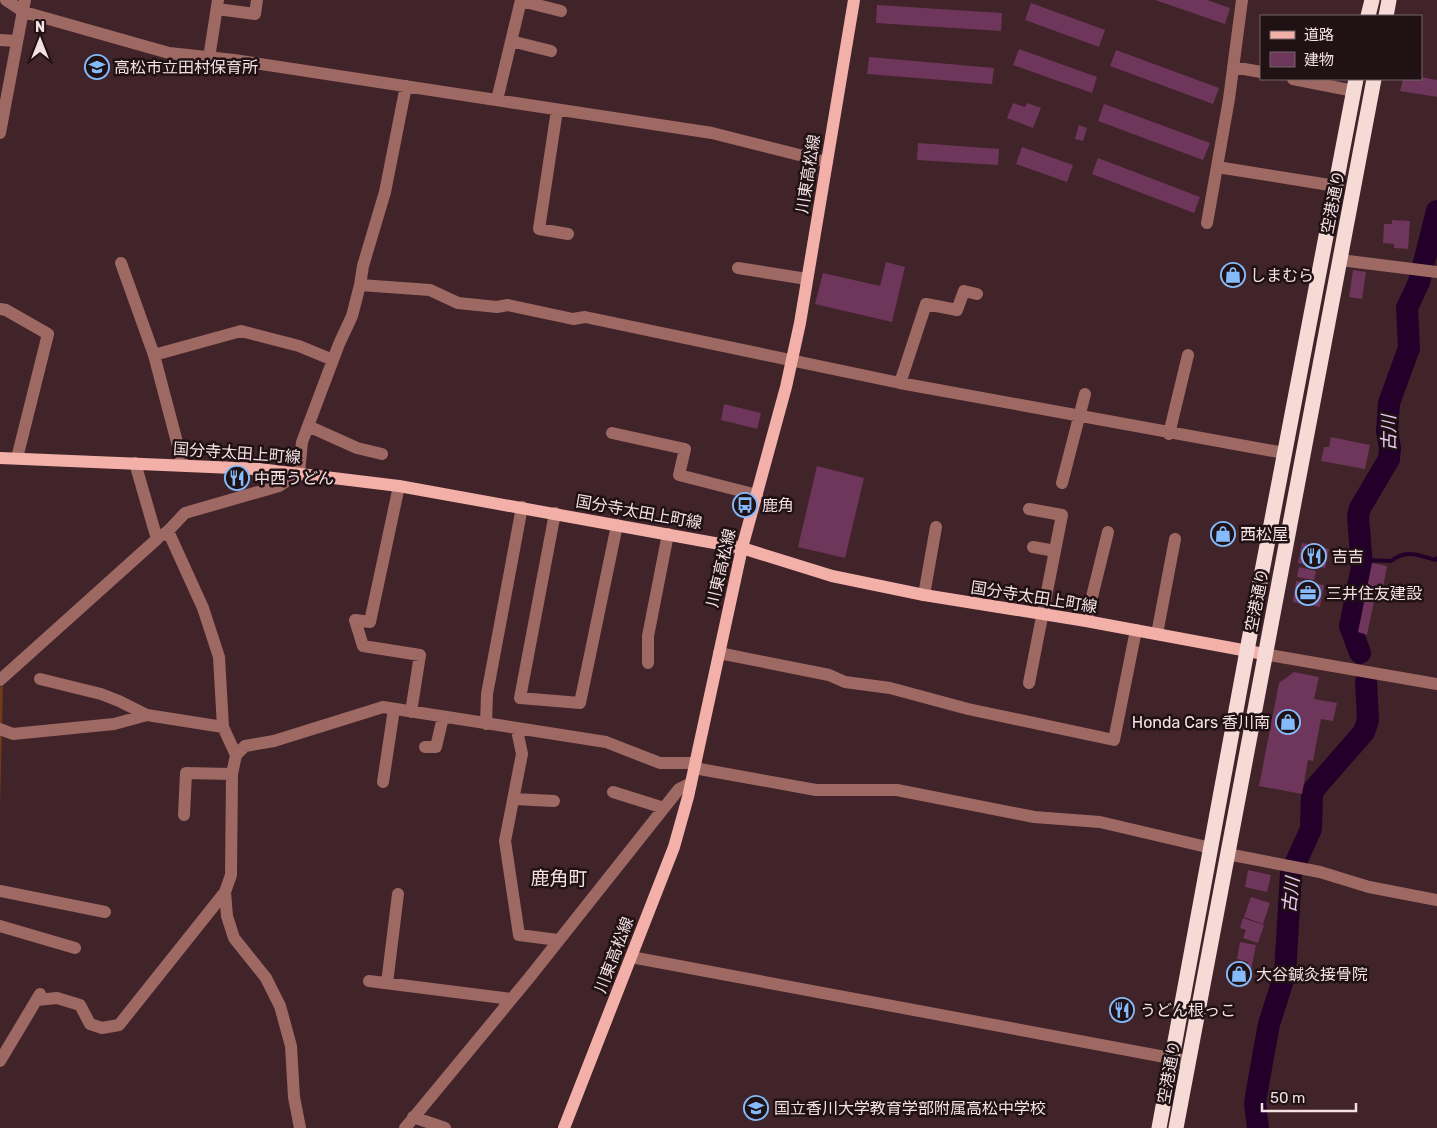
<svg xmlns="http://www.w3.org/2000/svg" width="1437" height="1128" viewBox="0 0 1437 1128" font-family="Rubik,'Noto Sans JP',sans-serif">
	<rect width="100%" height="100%" fill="#41232a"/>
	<path fill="#723a17" d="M3 686 0 809V687Z"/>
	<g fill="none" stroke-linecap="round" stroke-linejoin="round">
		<path stroke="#22002a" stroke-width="4" d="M1363 560 1391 561C1406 549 1418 555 1435 560L1437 558"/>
		<path stroke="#22002a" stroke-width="22" d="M1360 653 1350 626 1362 567 1358 516 1360 508 1389 459 1390 448 1387 431 1389 403 1409 348 1407 308 1419 282 1437 211
			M1258 1128 1255 1103 1259 1079 1269 1024 1285 974 1291 873 1311 829 1312 795 1315 788 1364 732 1368 720 1366 682"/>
	</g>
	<path fill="#6f365b" d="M1155 0H1207L1230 8 1225 24Z
		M1031 3 1105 30 1099 47 1025 20Z
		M877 5 1002 13 1001 31 876 23Z
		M1019 49 1097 77 1092 93 1013 65Z
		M1116 50 1219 88 1213 104 1110 66Z
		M869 57 994 68 992 84 867 74Z
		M1421 77 1437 80V97L1400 91 1403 79H1421Z
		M1013 103 1025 107 1027 103 1041 108 1033 128 1007 118Z
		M1104 104 1210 143 1203 160 1098 121Z
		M1079 125 1087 128 1083 141 1075 139Z
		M918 143 999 149 998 165 917 160Z
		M1022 147 1073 165 1067 182 1016 164Z
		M1098 158 1200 197 1194 213 1092 174Z
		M1392 220 1410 221 1408 249 1394 248V244L1383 243 1384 224H1392Z
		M886 262 905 267 892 322 815 304 823 273 880 286Z
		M1353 270 1366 272 1362 299 1349 297Z
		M724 404 761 413 757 429 721 420Z
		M1331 437 1370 445 1365 469 1321 461 1324 447H1329Z
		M817 466 864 478 845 558 798 547Z
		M1302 543 1329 549 1325 568 1298 563Z
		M1372 563 1387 566 1380 603 1374 601 1367 635 1358 632Z
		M1299 567 1316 571 1314 580 1297 577Z
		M1296 581 1324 585 1320 607 1293 602Z
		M1294 672 1319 677 1314 699 1337 703 1333 721 1321 719 1313 761 1308 760 1302 794 1259 786 1279 683Z
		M1248 870 1271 875 1267 892 1245 887Z
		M1251 897 1270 903 1263 924 1244 917Z
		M1243 918 1264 925 1258 943 1243 938 1246 930 1240 928Z
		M1240 942 1256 945 1248 985 1232 982 1236 967 1247 969 1248 962 1237 959Z"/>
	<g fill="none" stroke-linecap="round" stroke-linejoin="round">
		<path stroke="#9e6962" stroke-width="12" d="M6 0 24 12 169 53 234 60 712 133 827 162
			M521 1 561 11
			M217 9 255 14 257 0
			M0 40 17 41
			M511 41 551 51
			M209 58 218 0
			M1233 67 1261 72
			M1293 79 1354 91
			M497 100 521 0
			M557 110 539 229 568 234
			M0 133 25 0
			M1217 167 1336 186
			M1207 223 1229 99 1242 0
			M1340 260 1437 272
			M121 263 154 355
			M738 268 807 279
			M360 285 430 290 458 303 497 307 508 305 573 319 585 317 900 383 1284 453
			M0 309 6 310 48 334 17 458
			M900 383 926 304 957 310 964 291 977 294
			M308 426 357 448 382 454
			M612 433 685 449 679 475 757 495
			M1169 434 1188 355
			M183 465 154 355 241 331 299 346 333 360
			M1062 483 1085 394
			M399 486 370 622 355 620 363 646 420 655 411 712
			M1029 509 1062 515 1029 683
			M555 513 520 698 580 703 617 525
			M168 531 185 513 279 486 299 473 302 442 339 344 352 316 360 285 363 266 385 192 406 86
			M163 535 168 531 203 608 219 657 223 727 236 755
			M1033 547 1055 551
			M924 595 936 527
			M1086 621 1108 532
			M1157 634 1175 539
			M719 653 829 675 845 682 890 688 968 709 1114 740 1136 630
			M1264 654 1437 684
			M648 663V636L668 534
			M40 679 101 694 119 701 147 715
			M0 680 157 539 135 463
			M486 724 487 694 522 507
			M0 729 13 734 114 724 147 715 223 727
			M517 730 522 754 505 841 519 935 558 940
			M425 747H436L443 717
			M694 768 816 790H897L1034 817 1100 822 1211 848
			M383 782 394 709
			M613 792 664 808
			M514 799 554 801
			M184 815 186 773 232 774
			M1227 854 1320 872 1369 887 1437 900
			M0 891 105 912
			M0 926 75 948
			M631 957 1181 1060
			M369 981 511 999
			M387 983 398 894
			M37 1000 57 998 80 1005 90 1024 102 1028 119 1025 225 892
			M0 1061 40 994
			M413 1117 445 1128
			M300 1128 294 1097 291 1046 280 1006 266 978 234 938 227 916 225 892 231 875 232 774 236 755 245 746 274 741 383 707 606 742 660 763H695
			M405 1128 529 978 679 789 691 783"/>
		<path stroke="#f3b0a8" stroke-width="12" d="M0 458 259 469 399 486 742 548 832 576 924 595 1086 621 1264 654
			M564 1128 674 847 688 797 742 548 786 387 800 323 854 0"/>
		<path stroke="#f5dad6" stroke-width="15" d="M1368 16 1372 0
			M1386 16 1389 0
			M1159 1128 1251 629 1356 79
			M1176 1128 1374 79"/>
	</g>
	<defs>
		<symbol id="school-ring" viewBox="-11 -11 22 22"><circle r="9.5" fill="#1f1114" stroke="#85bbfb" stroke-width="1.5"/><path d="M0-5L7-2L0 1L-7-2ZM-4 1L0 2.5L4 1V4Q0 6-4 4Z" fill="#85bbfb"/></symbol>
		<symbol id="shop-ring" viewBox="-11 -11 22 22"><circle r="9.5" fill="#1f1114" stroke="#85bbfb" stroke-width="1.5"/><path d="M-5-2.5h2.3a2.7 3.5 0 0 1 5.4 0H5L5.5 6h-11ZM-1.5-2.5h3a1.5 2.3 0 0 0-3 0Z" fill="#85bbfb"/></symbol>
		<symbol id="restaurant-ring" viewBox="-11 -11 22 22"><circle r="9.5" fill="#1f1114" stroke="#85bbfb" stroke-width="1.5"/><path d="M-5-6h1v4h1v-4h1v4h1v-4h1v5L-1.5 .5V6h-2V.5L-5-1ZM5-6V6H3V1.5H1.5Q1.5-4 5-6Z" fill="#85bbfb"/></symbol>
		<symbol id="bus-ring" viewBox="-11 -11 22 22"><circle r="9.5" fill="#1f1114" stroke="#85bbfb" stroke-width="1.5"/><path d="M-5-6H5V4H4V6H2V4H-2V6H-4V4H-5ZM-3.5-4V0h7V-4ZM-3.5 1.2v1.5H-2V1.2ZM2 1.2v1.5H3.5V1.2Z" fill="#85bbfb"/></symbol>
		<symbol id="office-ring" viewBox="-11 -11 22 22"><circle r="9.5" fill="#1f1114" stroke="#85bbfb" stroke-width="1.5"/><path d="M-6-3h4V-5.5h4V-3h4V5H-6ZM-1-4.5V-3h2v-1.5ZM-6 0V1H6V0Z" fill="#85bbfb"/></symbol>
	</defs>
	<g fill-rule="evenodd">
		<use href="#school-ring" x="83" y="53" width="28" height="28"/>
		<use href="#shop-ring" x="1219" y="261" width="28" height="28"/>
		<use href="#restaurant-ring" x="223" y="464" width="28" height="28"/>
		<use href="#bus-ring" x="731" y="491" width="28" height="28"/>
		<use href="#shop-ring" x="1209" y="520" width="28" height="28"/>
		<use href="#restaurant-ring" x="1300" y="542" width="28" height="28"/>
		<use href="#office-ring" x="1294" y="579" width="28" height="28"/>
		<use href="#shop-ring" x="1274" y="708" width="28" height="28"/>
		<use href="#shop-ring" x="1225" y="960" width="28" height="28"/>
		<use href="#restaurant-ring" x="1108" y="996" width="28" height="28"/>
		<use href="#school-ring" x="742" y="1094" width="28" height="28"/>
	</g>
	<g text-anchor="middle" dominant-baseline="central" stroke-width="5" stroke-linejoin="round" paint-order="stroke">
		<g font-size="16" fill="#f5e0e4" stroke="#1f1114" text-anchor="start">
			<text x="114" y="67">高松市立田村保育所</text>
			<text x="1250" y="275">しまむら</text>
			<text x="254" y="478">中西うどん</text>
			<text x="762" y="505">鹿角</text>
			<text x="1240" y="534">西松屋</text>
			<text x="1332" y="556">吉吉</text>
			<text x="1326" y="593">三井住友建設</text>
			<text x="1270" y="722" text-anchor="end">Honda Cars 香川南</text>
			<text x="1256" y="974">大谷鍼灸接骨院</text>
			<text x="1140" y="1010">うどん根っこ</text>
			<text x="774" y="1108">国立香川大学教育学部附属高松中学校</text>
		</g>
		<g font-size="16" fill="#f5e0e4" stroke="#1f1114">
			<text transform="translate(808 174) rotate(-81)">川東高松線</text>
			<text transform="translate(1333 202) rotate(-79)">空港通り</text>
			<text transform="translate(237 453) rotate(4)">国分寺太田上町線</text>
			<text transform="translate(639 512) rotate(10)">国分寺太田上町線</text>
			<text transform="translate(721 568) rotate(-77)">川東高松線</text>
			<text transform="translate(1034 597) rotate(9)">国分寺太田上町線</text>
			<text transform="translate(1257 600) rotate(-79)">空港通り</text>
			<text transform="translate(614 955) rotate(-69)">川東高松線</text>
			<text transform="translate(1169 1072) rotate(-80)">空港通り</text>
		</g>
		<g font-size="18" font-style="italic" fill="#eec8f7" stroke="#1f1114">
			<text transform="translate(1389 433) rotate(-90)">古川</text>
			<text transform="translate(1291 895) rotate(-84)">古川</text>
		</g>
		<g font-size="19" fill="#f5e0e4" stroke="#1f1114">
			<text x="559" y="878">鹿角町</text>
		</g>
	</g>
	<rect x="1260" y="15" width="162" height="65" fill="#1f1114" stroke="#756467"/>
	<rect x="1270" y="31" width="25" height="8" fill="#f3b0a8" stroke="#756467"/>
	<text x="1304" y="40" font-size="15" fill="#f5e0e4">道路</text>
	<rect x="1270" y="52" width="25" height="15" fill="#6f365b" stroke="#756467"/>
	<text x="1304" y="65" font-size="15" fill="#f5e0e4">建物</text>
	<g transform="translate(40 40)" stroke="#1f1114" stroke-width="4" paint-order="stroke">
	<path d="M0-4L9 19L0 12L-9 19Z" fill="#f5e0e4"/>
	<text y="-8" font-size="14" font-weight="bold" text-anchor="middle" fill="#f5e0e4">N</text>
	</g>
	<path d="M1262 1103v8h94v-8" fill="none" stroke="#f5e0e4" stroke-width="2.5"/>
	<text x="1270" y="1103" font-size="15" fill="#f5e0e4" stroke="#1f1114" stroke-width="4" paint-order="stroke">50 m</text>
</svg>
